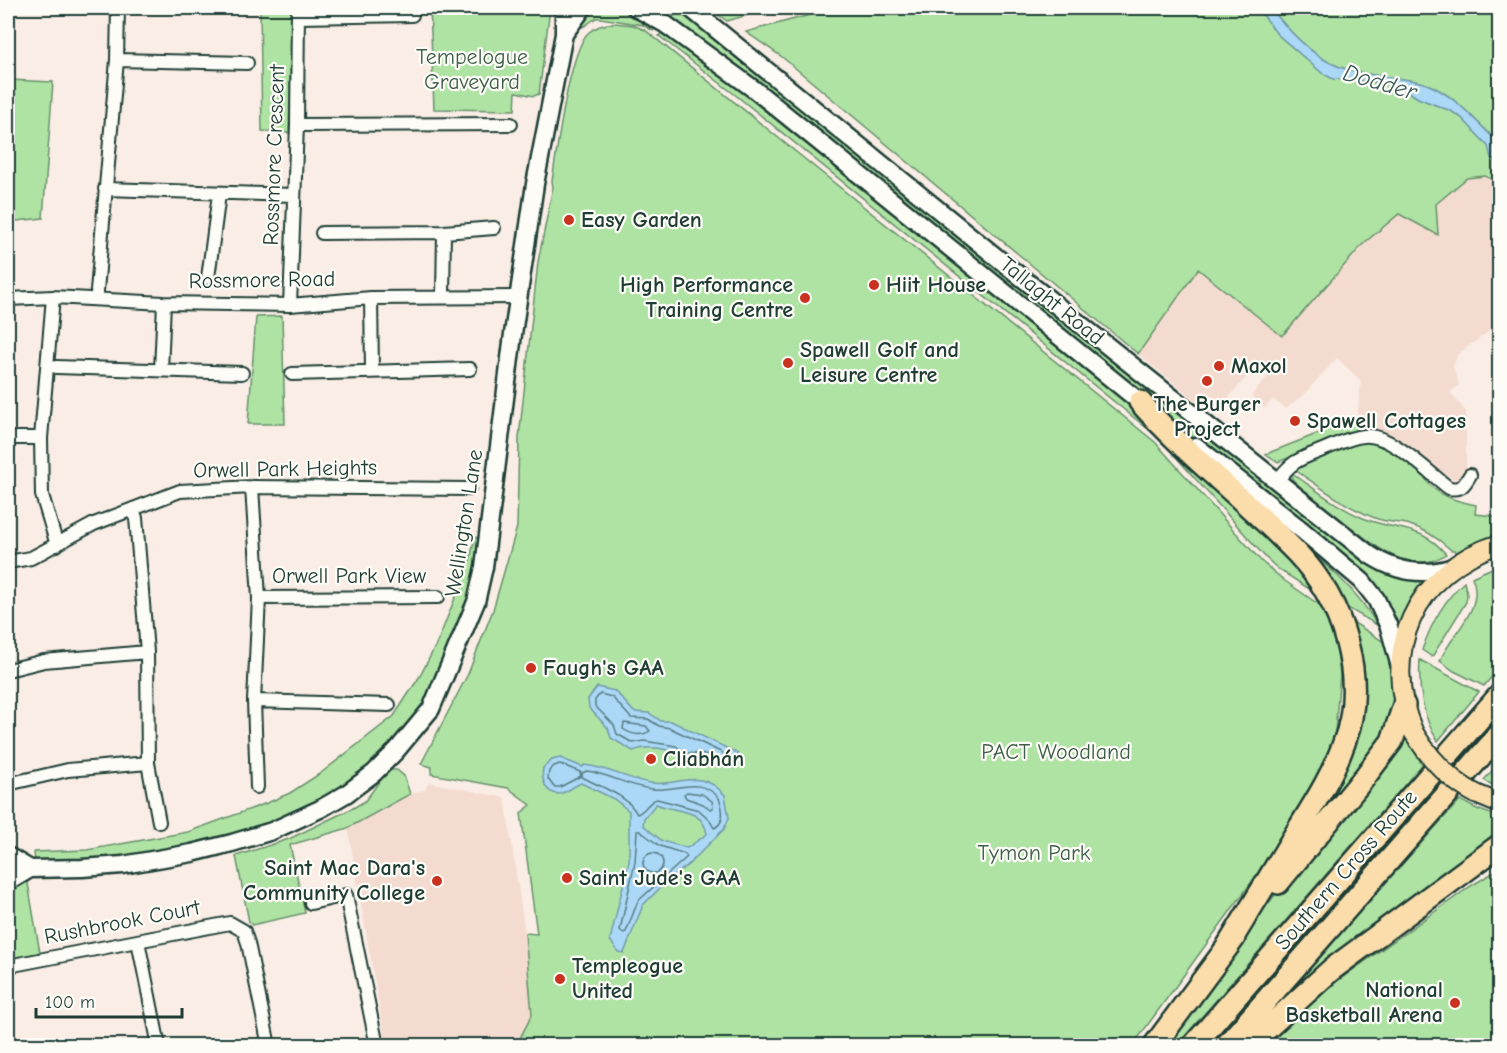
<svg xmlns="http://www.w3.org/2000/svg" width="1507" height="1053" viewBox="0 0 1507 1053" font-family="'Comic Neue',sans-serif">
	<rect width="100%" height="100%" fill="#f9ede5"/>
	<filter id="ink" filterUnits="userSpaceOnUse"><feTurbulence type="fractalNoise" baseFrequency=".0167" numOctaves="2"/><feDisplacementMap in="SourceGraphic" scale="12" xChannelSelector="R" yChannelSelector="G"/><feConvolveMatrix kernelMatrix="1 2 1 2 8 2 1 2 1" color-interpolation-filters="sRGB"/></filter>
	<g filter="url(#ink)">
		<path fill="#f4dbd0" d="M1485 176 1499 183V306L1489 331 1458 354 1453 366 1459 385 1450 392 1466 412V474L1463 477 1456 480 1446 475 1387 433 1375 429 1358 428 1357 418 1361 381 1337 358 1304 394 1286 409 1273 399 1265 408 1251 396 1270 374 1258 363 1214 415 1138 354 1199 268 1364 243 1399 214 1438 235 1436 204 1467 178Z
			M429 782 505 798 525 933 532 1015 521 1036 522 1045H386L348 829 410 794 425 790Z"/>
		<path fill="#afe3a4" stroke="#67906c" stroke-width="1.5" d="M260 8H292L289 133 262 131Z
			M430 8H550L539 94 534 96 516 92 515 110 434 109Z
			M594 8C618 5 636 15 655 28L653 31 643 25 601 18H596L583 27 577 24Z
			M709 8H773L727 21Z
			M836 8H965L971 12 977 8H1258L1277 34 1322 73 1333 79 1369 81 1401 87 1418 98 1451 111 1462 118 1488 146 1496 162 1499 163V183L1485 176 1467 178 1436 204 1438 235 1399 214 1364 243 1282 336 1198 269 1138 354 782 57 746 32Z
			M1271 8H1499V143C1477 123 1457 97 1429 85 1417 80 1406 80 1394 78 1375 75 1353 73 1335 65 1312 56 1286 28 1271 8Z
			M680 9 1363 562C1382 574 1403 584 1427 581L1399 630 1385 601 1203 446 759 86 671 19Z
			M614 23 633 25 645 30 1155 442 1262 562 1285 581 1321 606 1329 623 1335 639 1340 674 1335 731 1328 756 1312 788 1261 869 1133 1045H522L521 1036 532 1015 525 933 537 934 521 813 531 805 508 788 431 774 432 767 421 764 468 674 493 610 517 527 519 438 538 262 553 187 552 181C557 151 569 52 588 33 596 26 604 24 614 23Z
			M662 33 742 92 1140 414 1266 534 1290 560 1311 590 1278 569 1266 558 1159 438 738 97 659 36Z
			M8 80 53 82 43 218 8 222Z
			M282 316 285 424H248L256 317Z
			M1357 418 1358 428 1355 431 1278 462 1266 454Z
			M1367 441C1386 447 1406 459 1420 473 1425 477 1428 483 1432 487 1444 498 1461 502 1476 505L1475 514 1494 516 1499 514V535L1484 540 1457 554 1455 550H1451C1438 538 1425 529 1407 524 1397 522 1385 522 1375 518 1346 507 1320 487 1295 470L1299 465 1354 442Z
			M1292 473C1315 489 1337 507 1363 518 1396 532 1419 523 1446 554 1410 578 1374 545 1347 524 1331 511 1315 499 1299 486L1292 479Z
			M1265 515C1305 549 1352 579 1377 625L1341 604Z
			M475 537 481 539C476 578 464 612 449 648 441 668 433 692 421 709 416 717 409 723 403 730 397 738 390 747 383 754 301 838 146 859 35 861L34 852 87 850 188 832 267 803 290 793 321 773 394 716 420 676 438 641 470 560Z
			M1499 565V668L1484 686 1454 671 1440 661C1451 633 1486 609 1472 577Z
			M1464 582 1467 594 1466 602 1432 657 1422 650C1431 624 1443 601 1464 582Z
			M1348 619 1384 642C1392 664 1395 705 1390 728L1311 836 1314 815 1341 769 1349 627 1354 628Z
			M1420 660 1479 692 1438 741C1423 719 1418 687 1420 660Z
			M1405 735 1422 765 1177 1045 1162 1046C1209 983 1254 919 1304 859 1337 818 1381 782 1405 735Z
			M1499 763V789L1484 780Z
			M388 770H397L404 776 410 794 348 828 290 845 305 913 252 925 249 922 236 856 289 839 355 807 365 801Z
			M1460 800 1477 809 1499 817V839L1275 1009 1395 872Z
			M1499 869V1045L1262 1046 1301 1007 1471 886Z
			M27 878 40 953 12 958 8 955V887Z"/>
		<path fill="#aad8f6" stroke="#729aa8" stroke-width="1.5" fill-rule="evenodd" d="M1258 8H1271C1286 28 1312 56 1335 65 1353 73 1375 75 1394 78 1406 80 1417 80 1429 85 1457 97 1477 123 1499 143V163L1491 158 1488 146 1462 118 1451 111 1418 98 1401 87 1369 81 1333 79 1322 73 1277 34Z
			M597 687 615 691 634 712 649 713 661 721H671L737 753 743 761 735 768 699 760 682 759C671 747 648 745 633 751L611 738 608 728 589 708 588 699Z
			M560 758 583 767 584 765C607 767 628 780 651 783 679 787 699 766 725 795L729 818 724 829 688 865 666 882 643 905 624 953 618 952 610 940 629 861V811L614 799 581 783C574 786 566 793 559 794 545 794 541 779 543 768L552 760ZM656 804C676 813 703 807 707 834L687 848 662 841 643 825 644 818Z"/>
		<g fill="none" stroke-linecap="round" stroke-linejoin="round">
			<path stroke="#577b82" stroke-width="1.5" d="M600 694 612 697 631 718 648 719 659 726 670 728 725 754 727 758 723 759 700 754 685 753 676 746 644 741 633 743 617 734 614 725 595 706V700Z
				M624 723 646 726 650 731C641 737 632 735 623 729Z
				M560 764 580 772 581 776 560 787H554L548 779 549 771 554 766Z
				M587 771C609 774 630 787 652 789 676 792 700 775 719 798 723 809 726 823 714 828L709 819 699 810 657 799C648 801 645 812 637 814 626 794 602 788 582 777V773Z
				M687 792 702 794 712 801 713 808 710 809 703 804 686 798 684 794Z
				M637 831H640L660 846 685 854 687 857 638 901 626 932 623 933 620 930 635 862Z
				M643 863a10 10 0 1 1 20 0a10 10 0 1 1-20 0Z"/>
			<defs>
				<path id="street" d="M299 17 412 15
					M117 60 247 63
					M297 125 511 124
					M105 189 293 195
					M322 233 444 232 494 228
					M208 278 219 194
					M97 291 117 60 118 8
					M443 296 444 232
					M53 297 41 438 42 495 57 545
					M371 298 372 370
					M8 299 53 297 164 303 290 305 371 298 518 297
					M290 305 297 125 298 8
					M56 367 242 373
					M161 370 164 303
					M292 374 470 369
					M8 438H41
					M1276 482C1294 459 1298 460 1325 449 1337 444 1350 437 1364 436 1390 433 1428 472 1449 488 1461 490 1464 486 1470 475
					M252 487 259 598 254 701 257 787
					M133 509 136 518 147 652 148 763 159 822
					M8 562 31 558 94 524 180 491 252 487 469 489
					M259 598 438 597
					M8 670 44 661 147 652
					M254 701 389 705
					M8 784 68 770 148 763
					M311 903 346 895 377 1046
					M138 941 159 1046
					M8 966 230 923 244 931 248 943 269 1046"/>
				<path id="secondary" d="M636 8 665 24 755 90 1150 410
					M690 8 1016 273 1370 555C1396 572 1423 577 1453 567
					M564 34 583 8
					M1196 446 1303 531 1362 581 1376 599 1389 627 1399 663
					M8 856 30 869
					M8 882 30 869 82 868 123 865 192 853 232 843 272 831 320 809 346 794 374 773 396 751 431 709 476 602 484 567 513 334 535 184 564 34V8"/>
				<path id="primary" d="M1414 733C1378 654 1415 569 1500 544
					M1476 794 1500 804"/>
				<path id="highway" d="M1140 402C1189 457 1247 501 1297 553 1343 601 1368 679 1344 743 1332 777 1312 807 1293 838 1271 875 1249 911 1227 947
					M1278 883 1364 778 1392 741 1404 705
					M1154 1046 1234 938
					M1193 1046 1500 695
					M1226 1046 1500 734
					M1248 1046 1331 970 1500 845"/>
			</defs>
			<use href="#street" stroke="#1f3d34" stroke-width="16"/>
			<use href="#secondary" stroke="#1f3d34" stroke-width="21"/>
			<use href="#primary" stroke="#1f3d34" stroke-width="22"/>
			<use href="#highway" stroke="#1f3d34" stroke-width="26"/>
			<use href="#street" stroke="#fdfcf7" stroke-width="12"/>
			<use href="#secondary" stroke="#fdfcf7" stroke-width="16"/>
			<use href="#primary" stroke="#fbddab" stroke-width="18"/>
			<use href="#highway" stroke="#fbddab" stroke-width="21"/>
			<defs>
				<path id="primary-bridge" d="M1414 733C1430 759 1449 780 1476 794"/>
			</defs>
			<use href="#primary-bridge" stroke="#1f3d34" stroke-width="22" stroke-linecap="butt"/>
			<use href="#primary-bridge" stroke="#fbddab" stroke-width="18"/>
		</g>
	</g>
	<g fill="#c8321e" stroke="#fdfcf7" stroke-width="2">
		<circle cx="569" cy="220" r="6"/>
		<circle cx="874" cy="285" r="6"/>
		<circle cx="805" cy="298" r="6"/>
		<circle cx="788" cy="363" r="6"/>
		<circle cx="1219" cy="366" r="6"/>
		<circle cx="1207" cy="381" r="6"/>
		<circle cx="1295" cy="421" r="6"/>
		<circle cx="531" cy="668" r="6"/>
		<circle cx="651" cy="759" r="6"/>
		<circle cx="567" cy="878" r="6"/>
		<circle cx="437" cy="881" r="6"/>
		<circle cx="560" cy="979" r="6"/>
		<circle cx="1455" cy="1003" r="6"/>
	</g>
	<g text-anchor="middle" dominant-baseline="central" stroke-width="4.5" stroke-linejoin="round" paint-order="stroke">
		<g font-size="22" fill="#3c5e4a" stroke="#fdfcf7">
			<text x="472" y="57">Tempelogue<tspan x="472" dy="25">Graveyard</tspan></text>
			<text x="1056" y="752">PACT Woodland</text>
			<text x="1034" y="853">Tymon Park</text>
		</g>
		<g font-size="22" fill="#1f3d34" stroke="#fdfcf7">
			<text transform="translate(274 155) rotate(-88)">Rossmore Crescent</text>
			<text transform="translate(262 280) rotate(-1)">Rossmore Road</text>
			<text transform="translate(1052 301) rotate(39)">Tallaght Road</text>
			<text transform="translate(285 469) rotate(-1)">Orwell Park Heights</text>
			<text transform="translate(464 523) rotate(-81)">Wellington Lane</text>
			<text x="349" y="576">Orwell Park View</text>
			<text transform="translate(1346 870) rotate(-49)">Southern Cross Route</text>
			<text transform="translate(122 922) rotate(-11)">Rushbrook Court</text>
		</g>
		<g font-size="22" font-weight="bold" fill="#1f3d34" stroke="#fdfcf7" text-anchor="start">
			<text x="581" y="220">Easy Garden</text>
			<text x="793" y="285" text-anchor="end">High Performance<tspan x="793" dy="25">Training Centre</tspan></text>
			<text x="886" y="285">Hiit House</text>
			<text x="800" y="350">Spawell Golf and<tspan x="800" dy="25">Leisure Centre</tspan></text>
			<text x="1231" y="366">Maxol</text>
			<text x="1207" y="404" text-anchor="middle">The Burger<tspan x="1207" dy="25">Project</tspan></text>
			<text x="1307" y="421">Spawell Cottages</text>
			<text x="543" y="668">Faugh's GAA</text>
			<text x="663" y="759">Cliabhán</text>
			<text x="425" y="868" text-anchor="end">Saint Mac Dara's<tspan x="425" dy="25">Community College</tspan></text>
			<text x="579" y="878">Saint Jude's GAA</text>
			<text x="572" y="966">Templeogue<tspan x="572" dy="25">United</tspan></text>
			<text x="1443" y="990" text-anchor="end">National<tspan x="1443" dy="25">Basketball Arena</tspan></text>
		</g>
		<g font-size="24" font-style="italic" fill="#3b5c5b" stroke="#fdfcf7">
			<text transform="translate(1380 82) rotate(16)">Dodder</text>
		</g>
	</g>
	<rect width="1507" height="1053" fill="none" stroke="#fdfcf7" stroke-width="30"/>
	<rect x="15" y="15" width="1477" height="1023" fill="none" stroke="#1f3d34" stroke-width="2" filter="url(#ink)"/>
	<path d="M36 1008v9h146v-9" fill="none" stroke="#1f3d34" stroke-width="3"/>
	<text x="45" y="1008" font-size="18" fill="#1f3d34" stroke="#fdfcf7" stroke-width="4.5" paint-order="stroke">100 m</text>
</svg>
